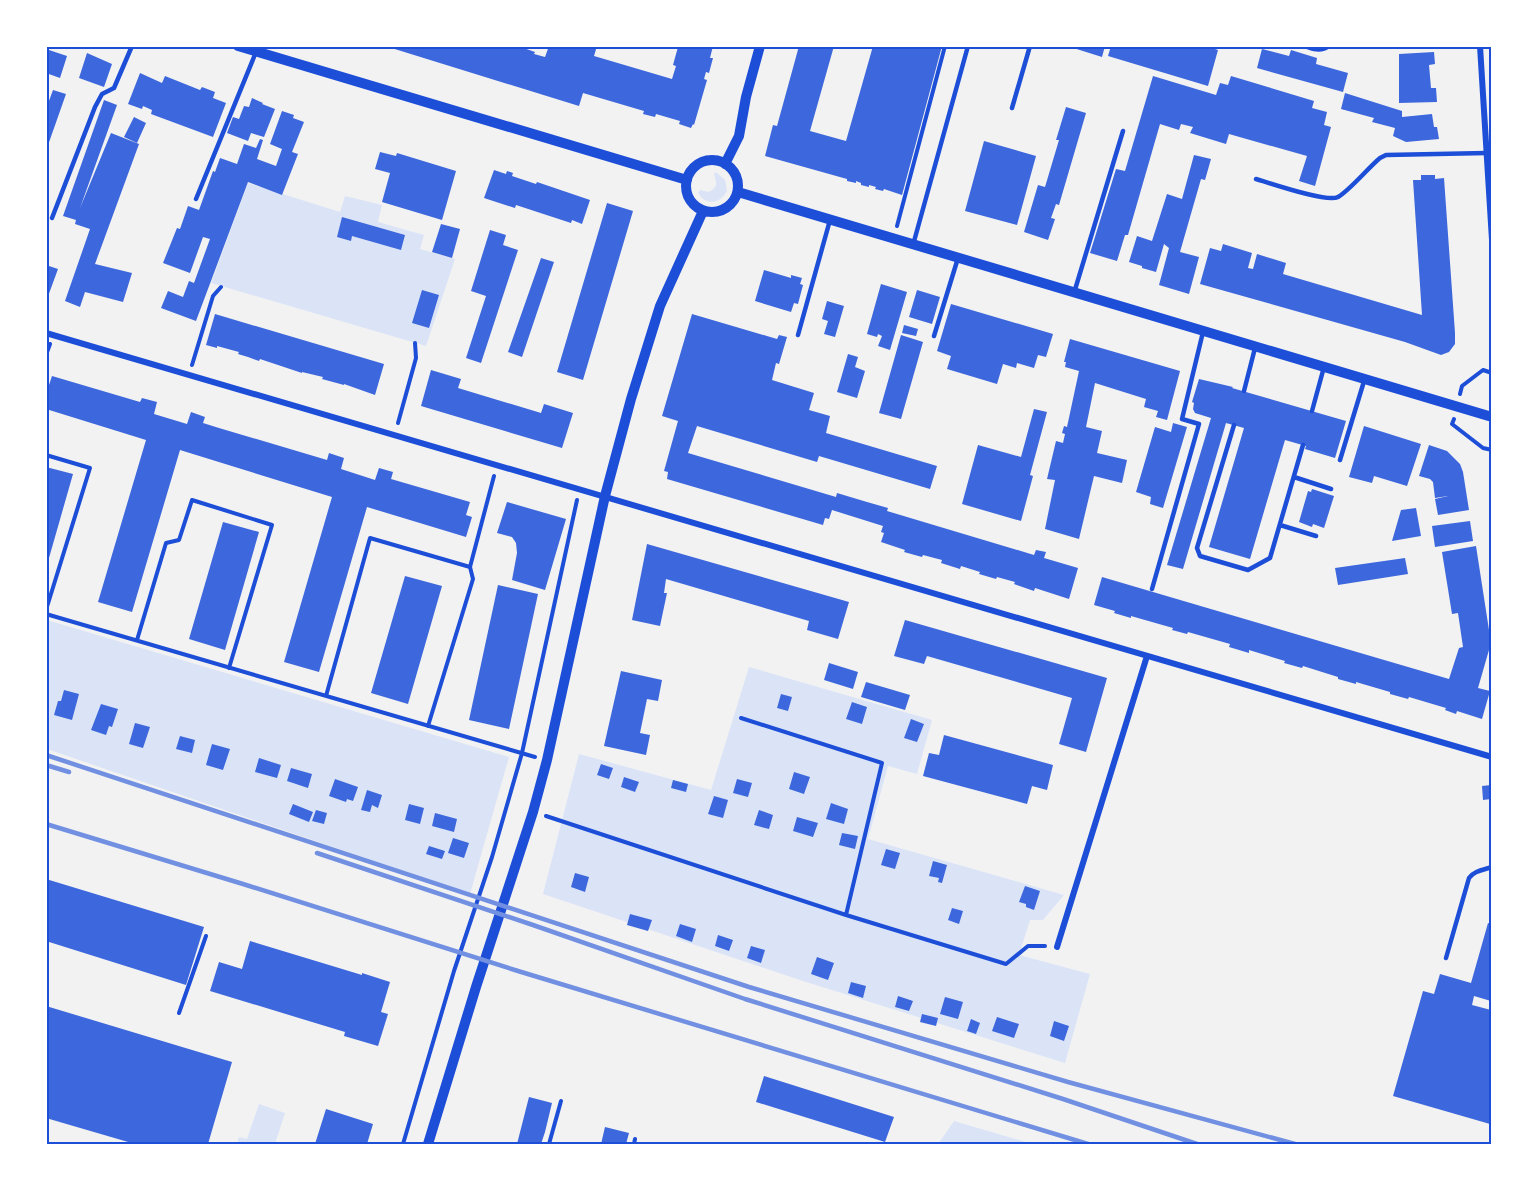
<svg xmlns="http://www.w3.org/2000/svg" width="1538" height="1191" viewBox="0 0 1538 1191" font-family="Cabin,sans-serif">
	<rect width="100%" height="100%" fill="#f2f2f2"/>
	<path fill="#dbe4f7" d="M716 172 725 180 727 191C720 204 706 206 698 193L700 190 709 192C719 187 716 182 714 174Z
		M248 183 340 212 345 196 382 205 378 222 424 235 420 249 455 259 426 346 211 283Z
		M47 620 509 757 470 894 47 749Z
		M749 667 932 720 917 774 888 766 868 839 1064 895 1043 920H1030L1019 955 1090 974 1065 1063 803 981 543 894 579 754 711 790Z
		M259 1104 285 1113 275 1144H237L239 1137 247 1139Z
		M954 1121 1033 1144H938Z"/>
	<path fill="#3d67dc" d="M385 46H518L535 52 534 54 545 57 549 46H597L594 56 672 79 676 66 673 65 678 47 713 46 710 58H713L709 73 706 72 704 79 707 80 694 125 693 124 691 128 679 124 680 121 656 114 655 117 643 114 644 111 583 93 579 106Z
		M799 46H834L810 131 846 141 873 46H942L902 195 884 189 883 191 875 189 876 187 869 185V187L861 185V183L856 181V183L847 181V179L765 156 773 125 777 126Z
		M1067 46H1105L1102 57Z
		M1111 46H1206L1218 50 1208 86 1108 56Z
		M46 49 67 56 60 78 46 73Z
		M1262 49 1289 56 1291 50 1317 58 1316 64 1348 73 1343 92 1257 68Z
		M1434 52 1435 64 1429 65 1431 88H1436L1437 102 1399 103V54Z
		M87 53 112 64 104 87 79 78Z
		M140 73 162 83 165 76 200 90 202 87 215 92 213 98 226 103 213 137 151 114 152 110 143 106 142 109 128 104Z
		M1153 76 1216 95 1220 83 1228 85 1231 76 1314 101 1312 108 1327 112 1324 125 1331 127 1315 186 1299 181 1307 156 1229 134 1226 144 1190 133 1193 127 1181 124 1179 130 1160 124 1128 235H1125L1117 261 1090 253 1116 169 1125 171Z
		M53 90 66 94 47 148 46 109Z
		M1345 93 1402 111V117L1432 114 1434 127H1437L1439 139 1406 142 1393 136 1395 128 1372 122 1374 118 1341 109Z
		M252 98 263 103 262 104 275 109 264 137 251 133 248 141 227 133 233 117 239 119 244 106 249 107Z
		M104 100 117 105 80 208 111 133 139 144 95 264 132 273 123 302 85 292 80 307 65 301 90 229 75 224 76 220 63 216Z
		M1066 107 1086 113 1059 205 1056 204 1051 218 1055 219 1048 240 1024 232 1038 185 1045 187 1059 140H1056Z
		M282 111 294 115 293 118 304 122 292 152 298 154 282 195 248 182 196 321 161 308 168 291 183 297 189 281 194 283 210 239 203 237 190 273 163 263 177 228 180 229 188 206 199 210 213 171 215 172 220 158 237 164 244 144 256 148 260 139 263 140 257 159 276 166 282 149 270 144Z
		M134 117 146 123 137 143 124 137Z
		M984 141 1036 156 1017 225 965 211Z
		M380 152 396 156 397 153 456 171 442 220 382 202 390 173 375 169Z
		M1194 155 1211 159 1205 180 1201 179 1180 252 1199 257 1189 294 1159 285 1169 248 1164 244 1156 272 1142 268V266L1129 262 1137 236 1152 241 1167 194 1182 199Z
		M494 170 506 174 507 171 513 173 512 176 536 184 537 182 590 200 582 224 572 220 571 223 516 205 515 208 484 198Z
		M1421 175H1435V179L1444 178 1455 333V344L1449 352 1441 355 1405 342 1200 284 1210 248 1221 251 1223 244 1252 253 1248 268 1253 269 1257 254 1286 263 1283 274 1422 315 1413 180H1421Z
		M607 203 633 211 583 380 557 372Z
		M342 217 405 235 401 250 352 236 351 241 337 237Z
		M441 224 460 229 452 258 432 252Z
		M490 230 506 235 503 245 518 250 481 363 466 358 486 296 471 291Z
		M541 258 554 262 522 357 508 352Z
		M46 265 58 269 47 299H46Z
		M764 270 791 278V275L802 278 800 284 803 285 798 304 794 303 791 312 755 301Z
		M881 284 907 292 890 350 878 346 882 336 878 334 877 337 867 334Z
		M422 290 439 295 429 328 412 323Z
		M917 290 940 297 932 324 909 317Z
		M827 301 844 306 835 337 824 334 828 321 822 319Z
		M951 304 1053 334 1046 357 1038 355 1034 368 1017 363 1016 368 1003 364 997 384 947 369 951 356 937 351Z
		M215 314 384 364 375 395 344 384V385L322 379 323 377 302 372V373L260 359 259 361 248 357 238 354 239 352 217 346V348L206 345Z
		M692 314 777 339 779 335 787 337 779 364 776 363 772 380 814 393 809 410 830 416 826 433 937 466 930 489 819 456 817 462 697 426 688 453 836 497 837 493 867 502 888 508 887 511 1034 555 1036 550 1046 552 1044 558 1078 568 1069 599 1035 588 1034 591 1014 584 1015 582 997 577 996 579 979 574 980 572 961 566 960 569 941 563 942 560 923 555 922 557 904 552 905 550 881 542 884 533 881 532 883 526 832 510 829 519 825 518 823 525 667 479 668 472 664 471 678 421 662 416Z
		M904 325 918 329 916 336 902 333Z
		M901 335 923 342 901 419 879 413Z
		M1070 339 1180 371 1167 420 1156 417 1158 411 1144 407 1146 399 1095 383 1086 427 1102 431 1097 453 1127 460 1122 483 1094 476 1079 539 1045 529 1055 480 1047 479 1056 441 1063 443 1065 434 1062 433 1064 426 1067 427 1079 371 1065 367 1066 362H1064Z
		M848 354 858 357 855 367 865 371 857 398 837 392Z
		M431 370 461 379 458 388 541 413 544 404 573 413 562 448 421 406Z
		M52 376 140 402 142 398 157 402 154 414 187 424 191 412 205 417 203 423 219 428 327 460 329 453 344 458 341 469 375 480 379 468 393 472 391 479 470 502 466 515 472 517 466 537 367 507 319 672 284 662 332 497 180 450 132 612 98 602 146 440 46 409V394Z
		M1199 379 1233 387 1232 388 1346 421 1335 458 1305 449 1306 446 1285 440 1250 559 1209 547 1244 428 1226 423 1183 569 1167 565 1211 418 1195 413 1193 409 1194 403 1192 402Z
		M1034 409 1047 412 1030 475 1033 476 1021 521 962 504 978 445 1021 457Z
		M1173 423 1187 427 1163 508 1150 504 1151 497 1136 492 1155 427 1171 432Z
		M1364 426 1421 444 1407 486 1374 476 1372 483 1349 477Z
		M1429 445 1447 451 1460 464 1463 472 1469 510 1438 515 1435 499 1448 496 1435 498 1433 482 1430 479 1419 476Z
		M46 467 73 474 47 565H46Z
		M1312 489 1334 496 1324 528 1313 524 1312 527 1299 522 1308 491 1311 492Z
		M507 502 566 519 545 590 512 580 517 553 516 543 512 537 497 533Z
		M1416 508 1421 536 1392 541 1401 510Z
		M1470 521 1473 541 1435 547 1432 526Z
		M223 522 259 532 225 650 189 639Z
		M647 544 849 602 838 639 807 630 809 621 666 579 664 593H667L660 626 632 620Z
		M1476 546 1491 643 1478 688 1490 691 1482 719 1457 711 1456 714 1445 710 1446 708 1409 697 1408 699 1390 694V692L1356 682V684L1338 679V677L1303 666 1302 668 1284 663 1285 661 1249 650V653L1229 647 1230 644 1188 632 1187 634 1172 630 1173 628 1131 616V618L1114 613 1115 611 1094 605 1102 577 1449 679 1459 648 1463 647 1458 613 1452 614 1442 552Z
		M1405 558 1408 574 1338 585 1335 568Z
		M405 576 442 586 408 704 371 693Z
		M498 585 538 594 509 729 469 720Z
		M905 620 1107 678 1086 752 1059 744 1072 698 927 656 924 664 894 656Z
		M829 663 858 672 853 689 824 680Z
		M621 671 662 680 658 701 647 699 640 733 650 735 646 755 604 746Z
		M866 682 910 695 905 710 861 697Z
		M64 690 79 694 72 720 54 715 58 701H61Z
		M781 694 792 697 788 711 777 708Z
		M852 702 867 707 862 724 846 719Z
		M101 704 118 709 112 727 109 726 106 735 91 730Z
		M911 719 924 724 917 742 904 738Z
		M135 723 150 727 143 748 129 744Z
		M944 735 1053 765 1047 790 1032 786 1027 804 923 776 929 753 939 755Z
		M180 736 195 740 192 753 176 749Z
		M212 744 230 749 223 770 206 765Z
		M259 758 281 765 277 778 255 772Z
		M601 764 613 768 609 779 597 775Z
		M291 768 312 774 308 788 287 781Z
		M794 772 810 777 804 794 789 789Z
		M624 777 639 782 635 792 621 787Z
		M335 779 358 787 353 801 347 799 346 802 329 796Z
		M737 779 752 783 748 797 733 793Z
		M673 780 688 784 686 792 671 788Z
		M1491 785V799L1483 800 1482 786Z
		M367 790 382 795 378 808 372 805 370 812 361 810Z
		M714 796 728 800 723 818 708 814Z
		M831 803 848 809 844 824 826 819Z
		M293 804 313 812 309 822 289 814Z
		M409 804 424 808 420 824 405 820Z
		M316 810 327 813 324 824 312 821Z
		M759 810 773 815 769 829 754 825Z
		M435 813 457 819 454 832 432 826Z
		M797 817 818 823 813 837 793 831Z
		M842 833 858 836 855 849 839 845Z
		M453 838 469 843 464 858 448 853Z
		M429 846 445 851 442 859 426 854Z
		M886 849 900 853 895 869 881 865Z
		M933 861 947 865 942 883 938 882 939 878 929 876Z
		M575 873 589 877 585 892 571 887Z
		M46 879 204 927 186 985 46 941Z
		M1025 886 1040 891 1034 910 1026 907V904L1019 902Z
		M952 908 963 911 959 924 948 920Z
		M630 914 652 920 648 931 627 925Z
		M1488 923 1491 924V1001L1474 996 1472 1005 1491 1010V1118L1490 1124 1393 1096 1423 991 1434 994 1440 974 1471 983Z
		M680 924 696 929 692 942 676 936Z
		M718 935 733 940 729 951 715 946Z
		M250 941 362 975V973L390 982 381 1012 388 1014 378 1046 344 1036 345 1032 210 991 219 962 242 969Z
		M751 946 765 950 761 963 747 958Z
		M817 957 834 963 828 980 811 974Z
		M851 982 866 986 863 998 848 993Z
		M898 996 913 1001 909 1011 895 1007Z
		M945 997 963 1002 958 1019 940 1014Z
		M46 1006 232 1062 208 1144H135L46 1118Z
		M922 1014 938 1018 936 1026 920 1022Z
		M997 1017 1019 1024 1014 1038 992 1031Z
		M971 1019 980 1023 976 1034 967 1031Z
		M1054 1021 1069 1026 1064 1041 1050 1036Z
		M764 1076 894 1117 885 1142 756 1102Z
		M529 1097 552 1103 545 1132 541 1144H517Z
		M326 1109 373 1124 367 1144H315Z
		M605 1127 629 1133 626 1144H601Z"/>
	<g fill="none" stroke-linecap="round" stroke-linejoin="round">
		<path stroke="#1d4ed8" stroke-width="4" d="M897 226 945 46
			M46 355 50 344
			M192 365 213 296 221 287
			M1460 394 1462 386 1483 370 1492 373
			M1454 419 1452 424 1483 448 1492 450
			M398 423 416 358 415 343
			M46 455 90 468 46 610
			M46 614 535 757
			M137 640 166 543 179 540 192 500 272 525 229 668
			M326 696 370 538 470 567 494 476
			M741 718 882 763 846 915
			M428 726 473 579 470 567
			M546 816 846 915 1006 964 1028 946H1045
			M179 1013 206 936
			M403 1144 454 971 492 857 522 753 577 500
			M549 1144 561 1101
			M634 1144 635 1139"/>
		<path stroke="#1d4ed8" stroke-width="4.5" d="M1247 46H1248
			M1304 46C1312 49 1321 52 1329 46
			M1012 108 1030 46
			M1256 179C1270 183 1327 203 1338 197 1349 191 1369 167 1380 158L1386 155 1487 153
			M196 199 256 52
			M52 218 95 107 102 94 114 88 132 46
			M913 245 968 46
			M1074 293 1123 131
			M798 335 830 220
			M934 336 958 258
			M1244 391 1255 348
			M1312 411 1324 367
			M1234 425 1197 548 1200 556 1248 570 1270 558 1303 445
			M1340 460 1365 378
			M1294 477 1331 489
			M1280 525 1316 536
			M1152 589 1199 424 1182 419 1203 332
			M1446 958 1469 878C1474 871 1483 870 1492 867"/>
		<path stroke="#1d4ed8" stroke-width="6" d="M1480 46 1492 240
			M46 333 1492 757
			M1057 947 1147 656"/>
		<path stroke="#1d4ed8" stroke-width="10" d="M238 46 687 180
			M686 186a26 26 0 1 1 52 0a26 26 0 1 1-52 0Z
			M725 164 739 136 746 97 760 46
			M738 192 1492 417
			M428 1144 476 987 533 812 547 760 605 496 631 399 660 306 703 211"/>
		<path stroke="#7290e2" stroke-width="4.5" d="M46 755 749 987 1068 1082 1295 1144
			M46 765 69 772
			M46 824 243 884 518 971 1088 1144
			M317 853 533 925 745 999 1063 1099 1197 1144"/>
	</g>
	<rect width="1538" height="1191" fill="none" stroke="#ffffff" stroke-width="96"/>
	<rect x="48" y="48" width="1442" height="1095" fill="none" stroke="#1d4ed8" stroke-width="2"/>
</svg>
